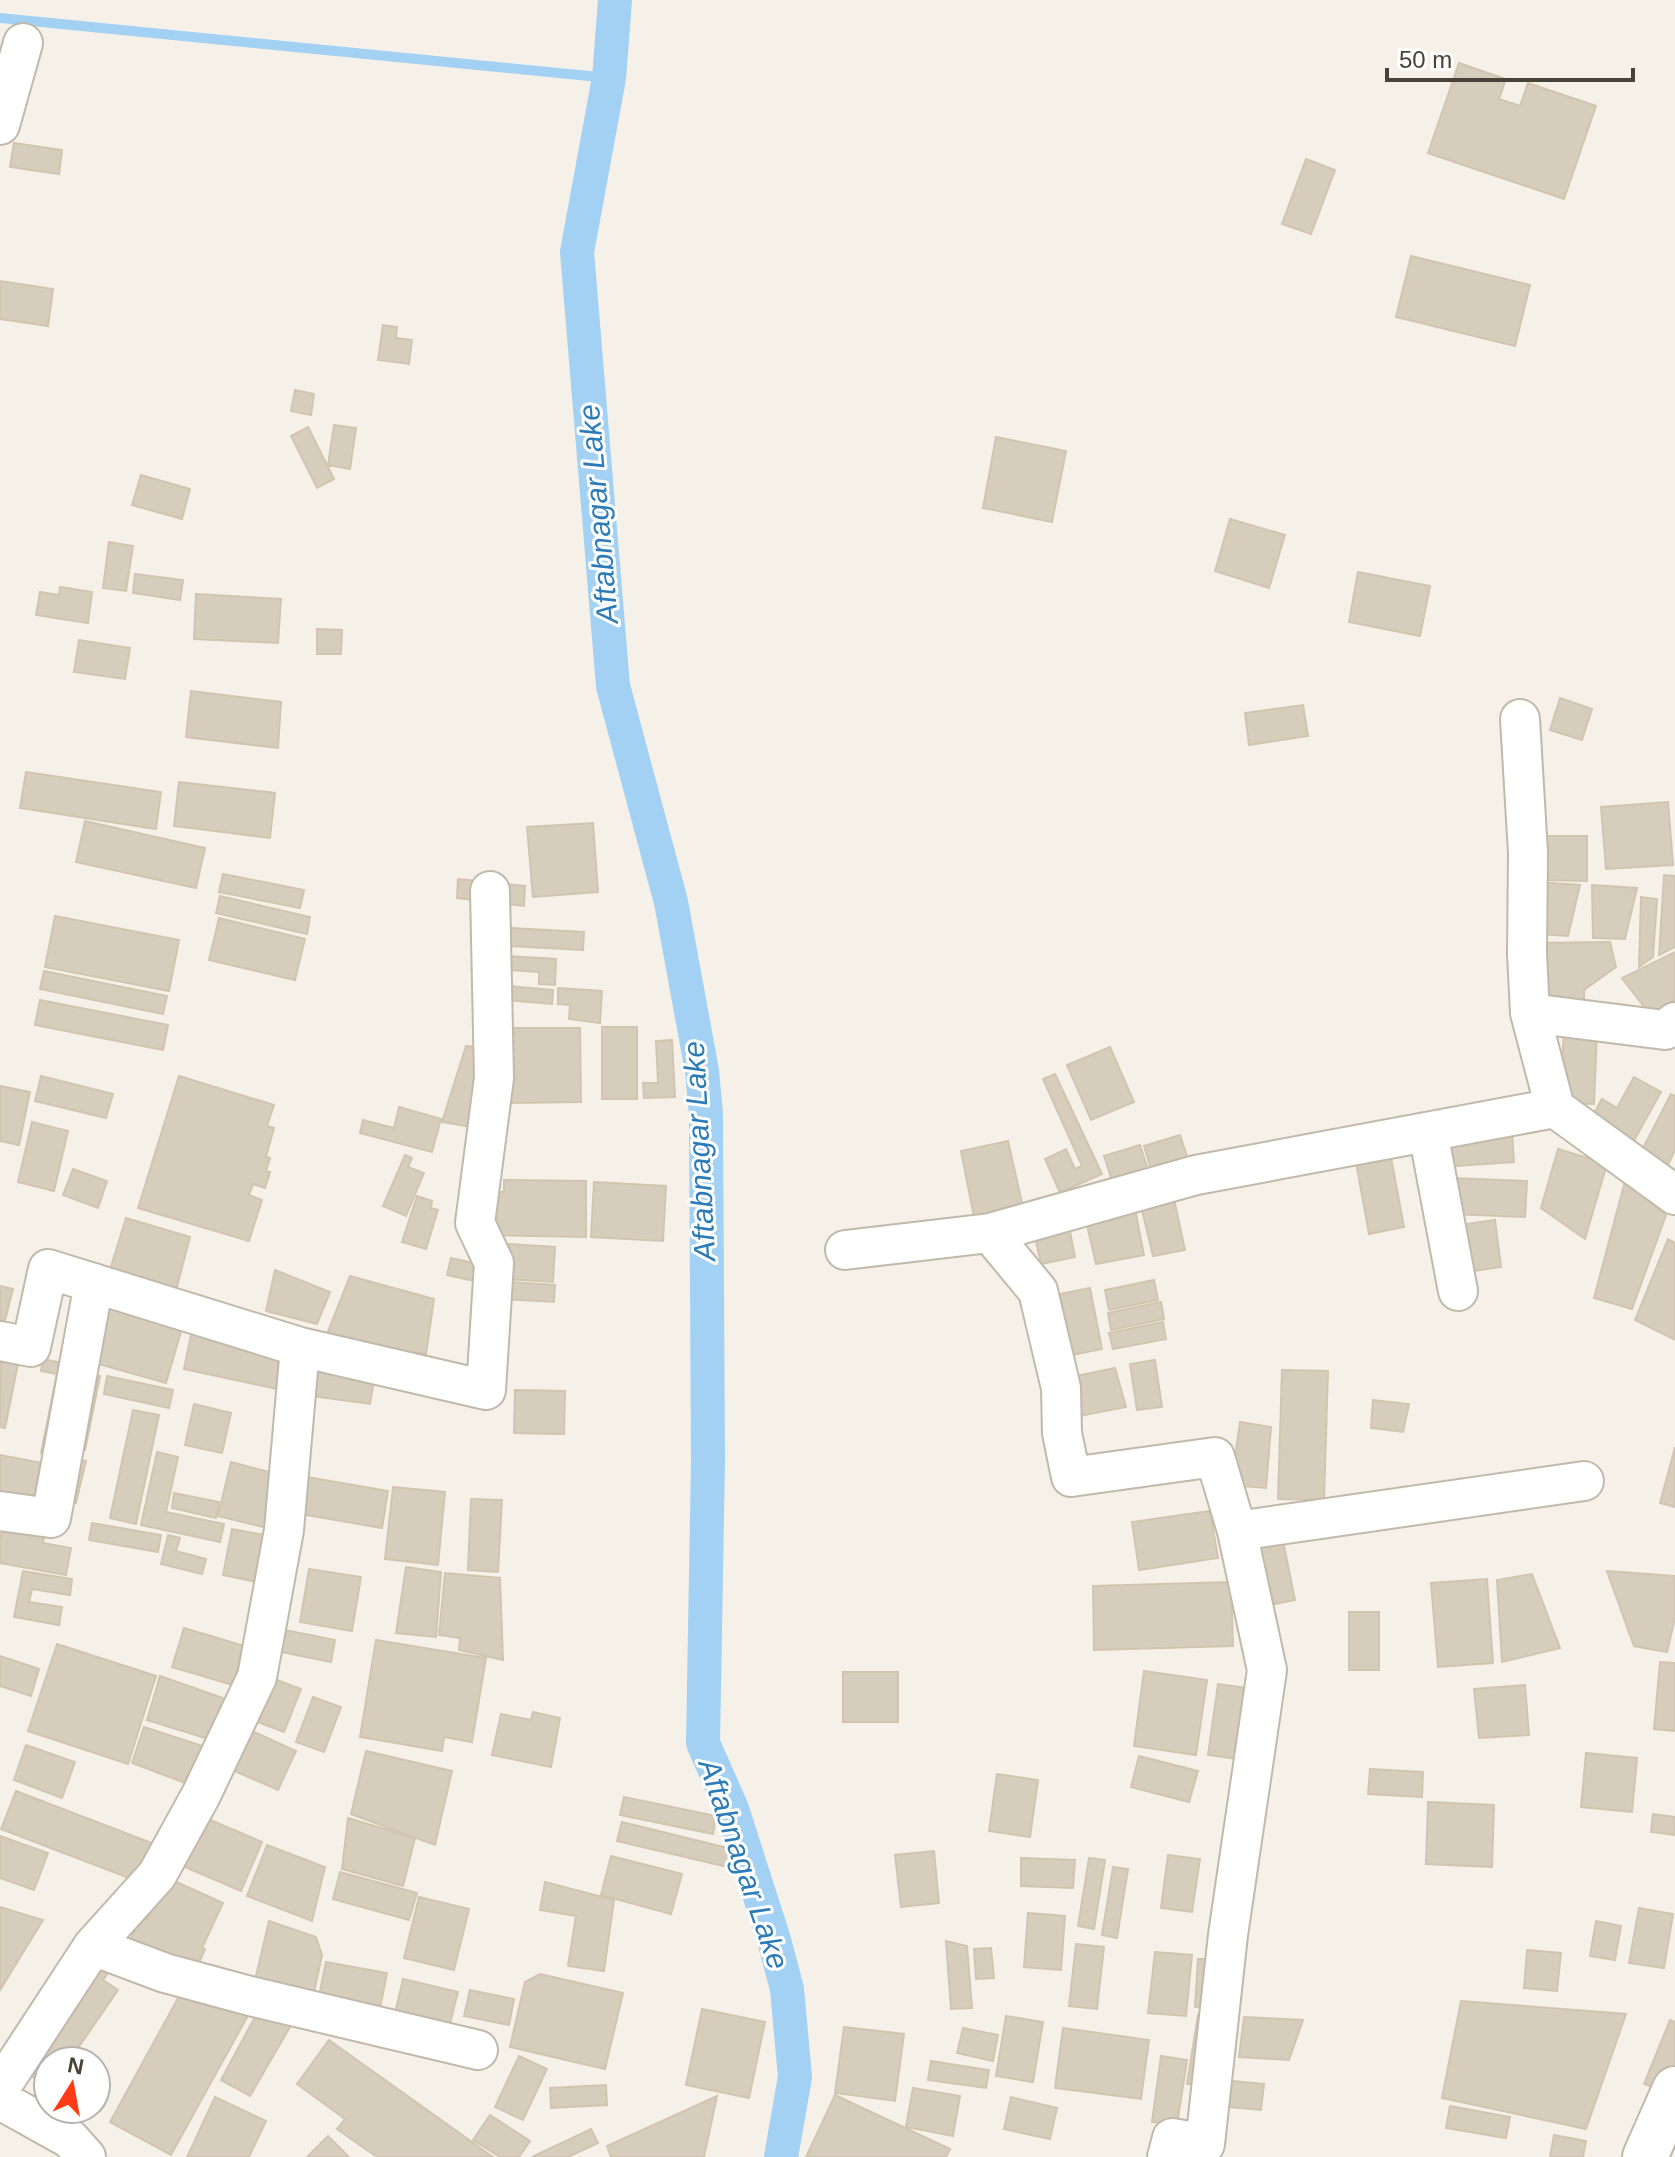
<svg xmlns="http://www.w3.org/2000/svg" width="1675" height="2157" viewBox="0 0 1675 2157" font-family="Arial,sans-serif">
	<rect width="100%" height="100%" fill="#f5f1e8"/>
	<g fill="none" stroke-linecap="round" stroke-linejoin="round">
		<path stroke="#a3d1f3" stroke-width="10" d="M0 18 609 78"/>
		<path stroke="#a3d1f3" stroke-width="34" d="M615 0 609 78 577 252 613 686 671 902 702 1071 706 1114 708 1461 703 1743 732 1809 774 1940 787 1989 795 2077 781 2157"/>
	</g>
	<path fill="#d7cdbd" stroke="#d2c5b0" stroke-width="2" d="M1459 63 1506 79 1499 99 1520 106 1528 83 1596 106 1564 199 1428 153Z
		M14 143 62 150 59 174 10 167Z
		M1306 159 1335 170 1311 234 1282 224Z
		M1411 256 1530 285 1515 346 1396 317Z
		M0 281 53 289 48 326 0 319Z
		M383 325 397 327 396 338 412 340 409 364 378 360Z
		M295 390 314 394 311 415 291 411Z
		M334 425 356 428 350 469 328 465Z
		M308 427 334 479 317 488 291 436Z
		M996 437 1066 451 1052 522 983 508Z
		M141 475 190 489 182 519 132 505Z
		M1230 519 1285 535 1269 588 1215 571Z
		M109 542 133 546 126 591 103 588Z
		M1358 572 1430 586 1420 636 1349 622Z
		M135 574 183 580 180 600 133 593Z
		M60 587 92 592 88 623 36 615 40 592 59 595Z
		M196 594 281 599 278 643 194 639Z
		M317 629 342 630 341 654H317Z
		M79 640 130 648 125 679 74 672Z
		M191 691 281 702 278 748 186 737Z
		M1560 698 1592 709 1582 740 1550 730Z
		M1303 705 1308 736 1249 745 1245 713Z
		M26 772 161 792 156 829 20 808Z
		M179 782 275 793 270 838 174 826Z
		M1668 802 1673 865 1606 869 1601 807Z
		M85 821 205 848 196 888 76 862Z
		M593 823 598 892 533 897 527 827Z
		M1544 836H1587V881L1543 880Z
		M223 874 304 890 300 908 219 892Z
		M1664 875 1675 876V947L1659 955Z
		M458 879 525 886 524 906 457 898Z
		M1536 882 1580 885 1568 936 1537 934Z
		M1592 885 1637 888 1625 939 1593 938Z
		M220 896 310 917 307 934 216 913Z
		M1641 897 1657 899 1653 957 1639 967Z
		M55 916 179 940 169 991 45 967Z
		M219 918 305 939 295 980 209 960Z
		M511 928 584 932 583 950 509 946Z
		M1610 942 1616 967 1584 990V1010L1536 1002 1535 943Z
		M1675 952V999L1652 1017 1622 978Z
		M508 956 556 959 555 985 539 984V972L507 970Z
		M44 971 167 996 163 1014 40 989Z
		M507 986 553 990 552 1004 506 1000Z
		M558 988 602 991 600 1023 569 1019 570 1005 558 1004Z
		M40 1000 168 1025 163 1050 35 1025Z
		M602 1027H637V1099H602Z
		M503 1028H580L581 1102 503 1103Z
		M1564 1028 1597 1030 1594 1104 1560 1103Z
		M672 1040 675 1097 644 1098 643 1083H658L656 1041Z
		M466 1046 492 1048 484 1129 442 1122Z
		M1110 1047 1134 1102 1091 1120 1067 1065Z
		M1055 1074 1102 1174 1060 1193 1045 1159 1066 1149 1075 1169 1082 1166 1043 1079Z
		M41 1076 113 1094 106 1118 35 1101Z
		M179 1076 274 1105 267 1126 274 1128 266 1157 270 1158 266 1171 270 1172 265 1188 253 1184 249 1195 262 1200 249 1241 138 1208Z
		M1634 1077 1661 1092 1631 1146 1588 1124 1602 1099 1617 1108Z
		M0 1086 30 1092 19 1145 0 1141Z
		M1671 1094 1675 1096V1150L1666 1169 1643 1148Z
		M399 1107 441 1119 432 1152 360 1133 363 1120 394 1128Z
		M32 1122 68 1131 54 1191 18 1182Z
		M1512 1131 1514 1162 1442 1167 1439 1136Z
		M1180 1135 1192 1171 1155 1183 1144 1146Z
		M1008 1141 1023 1207 974 1217 961 1151Z
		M1140 1145 1152 1182 1116 1193 1104 1156Z
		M1558 1149 1607 1164 1585 1239 1541 1208Z
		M1390 1152 1404 1227 1369 1234 1355 1157Z
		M405 1155 412 1158 408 1167 424 1173 406 1216 383 1206Z
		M73 1169 107 1181 98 1208 63 1195Z
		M1451 1178 1527 1181 1525 1217 1450 1214Z
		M504 1180 586 1181V1237L485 1235 486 1192H504Z
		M1625 1181 1666 1215 1632 1309 1594 1298Z
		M594 1182 666 1186 663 1241 591 1237Z
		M417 1196 432 1201 431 1208 438 1210 426 1249 402 1242Z
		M1174 1199 1185 1250 1153 1256 1141 1206Z
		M1134 1204 1144 1255 1096 1264 1085 1216Z
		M126 1218 190 1237 175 1294 109 1273Z
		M1495 1220 1501 1267 1460 1273 1453 1226Z
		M1068 1221 1075 1257 1041 1264 1033 1228Z
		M1668 1239 1675 1243V1340L1635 1320Z
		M509 1244 555 1247 553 1282 506 1279Z
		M451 1258 483 1265 479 1282 447 1275Z
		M275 1270 330 1292 317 1324 266 1311Z
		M350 1276 434 1299 426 1354 325 1339Z
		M1154 1280 1158 1300 1109 1310 1105 1290Z
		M506 1282 555 1285 554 1302 505 1299Z
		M0 1286 13 1289 2 1332 0 1331Z
		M1090 1288 1102 1349 1067 1356 1055 1295Z
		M103 1295 185 1318 166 1383 85 1360Z
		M1161 1302 1164 1319 1111 1330 1108 1313Z
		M194 1321 300 1344 291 1392 184 1369Z
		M1163 1322 1166 1339 1113 1349 1109 1333Z
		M1 1355 19 1359 5 1428 0 1427Z
		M43 1359 76 1366 58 1456 41 1453 57 1374 41 1371Z
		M315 1360 376 1369 370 1404 311 1396Z
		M1155 1360 1162 1407 1137 1410 1130 1364Z
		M1115 1368 1126 1407 1079 1416 1071 1377Z
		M1282 1370 1328 1371 1324 1500 1278 1499Z
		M84 1373 100 1376 85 1450 70 1447Z
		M107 1376 173 1390 169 1408 104 1394Z
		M515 1390 565 1391 564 1434 514 1433Z
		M1373 1400 1409 1404 1403 1432 1371 1428Z
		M194 1404 231 1413 222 1453 185 1445Z
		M133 1410 159 1415 136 1524 110 1518Z
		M1240 1422 1271 1427 1266 1488 1231 1485Z
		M1675 1447V1507L1660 1503Z
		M157 1452 178 1457 166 1512 224 1524 220 1542 141 1525Z
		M0 1455 58 1466 48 1514 0 1504Z
		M68 1457 86 1461 76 1503 59 1499Z
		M231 1462 284 1476 271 1529 218 1516Z
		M307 1477 388 1491 382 1528 300 1514Z
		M393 1487 445 1492 438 1565 385 1559Z
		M174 1493 219 1502 216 1518 172 1508Z
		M471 1499 502 1500 498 1572 468 1570Z
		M1210 1511 1218 1558 1139 1570 1132 1522Z
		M5 1513 47 1521 43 1543 71 1548 66 1575 0 1563V1541Z
		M92 1523 161 1535 158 1552 89 1540Z
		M232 1529 275 1537 266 1584 223 1575Z
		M168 1535 180 1538 176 1551 206 1559 202 1574 161 1564Z
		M1282 1536 1295 1600 1259 1607 1246 1543Z
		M406 1567 441 1572 436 1637 396 1633Z
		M309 1569 361 1577 352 1631 300 1622Z
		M23 1571 72 1579 70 1595 32 1589 29 1602 62 1607 59 1625 14 1617Z
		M1607 1571 1675 1576V1618L1667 1652 1634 1646Z
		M445 1573 500 1578 503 1660 459 1650 460 1638 439 1635Z
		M1532 1574 1560 1648 1502 1662 1497 1580Z
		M1487 1579 1493 1663 1438 1667 1431 1583Z
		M1231 1582 1233 1646 1094 1650 1093 1586Z
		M1349 1612H1379V1670H1349Z
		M184 1628 254 1649 243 1688 172 1667Z
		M285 1630 335 1640 331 1662 281 1652Z
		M376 1640 486 1658 472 1742 444 1737 442 1751 360 1737Z
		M57 1644 156 1676 128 1764 28 1731Z
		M0 1656 39 1669 31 1696 0 1686Z
		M1660 1662 1675 1663V1731L1654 1729Z
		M1144 1671 1207 1680 1196 1755 1134 1746Z
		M843 1672H898V1722H843Z
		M261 1674 301 1689 284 1732 244 1717Z
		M160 1676 240 1704 212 1740 147 1720Z
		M1218 1684 1254 1689 1245 1760 1208 1755Z
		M1525 1685 1529 1735 1479 1738 1474 1689Z
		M313 1697 341 1707 324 1752 296 1742Z
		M533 1712 560 1718 551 1767 492 1755 501 1714 531 1720Z
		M144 1727 215 1750 193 1786 132 1763Z
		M248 1729 296 1751 278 1790 230 1769Z
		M26 1745 75 1762 62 1798 14 1780Z
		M366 1751 452 1771 435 1845 351 1814Z
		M1586 1753 1637 1758 1632 1812 1581 1807Z
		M1139 1756 1198 1771 1189 1802 1131 1787Z
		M1370 1769 1423 1772 1422 1797 1368 1794Z
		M997 1774 1038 1780 1030 1837 989 1831Z
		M16 1791 157 1845 142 1883 1 1829Z
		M624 1797 716 1816 713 1834 620 1815Z
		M1428 1802 1494 1805 1492 1867 1426 1864Z
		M194 1813 262 1842 241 1891 173 1862Z
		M1653 1814 1675 1817V1835L1651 1832Z
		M348 1818 415 1838 403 1886 342 1869Z
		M622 1822 740 1851 736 1869 617 1841Z
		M0 1836 48 1853 34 1890 0 1878Z
		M267 1845 325 1867 312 1921 247 1896Z
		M934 1851 939 1903 901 1907 895 1855Z
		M1168 1855 1200 1859 1192 1912 1161 1908Z
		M611 1856 682 1874 671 1914 601 1895Z
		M1021 1858 1075 1860 1073 1888 1021 1886Z
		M1089 1858 1105 1860 1094 1929 1078 1926Z
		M1113 1867 1128 1869 1117 1938 1102 1935Z
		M340 1872 417 1893 409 1920 333 1899Z
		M170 1879 223 1903 202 1948 205 1949 198 1965 125 1951 138 1923 141 1924 144 1918 147 1920 162 1887Z
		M545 1882 614 1900 604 1971 568 1966 576 1916 540 1910Z
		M419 1897 469 1909 454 1970 404 1958Z
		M0 1907 43 1920 0 1990Z
		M1639 1908 1673 1914 1664 1968 1629 1963Z
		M1028 1913 1065 1916 1061 1970 1024 1967Z
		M269 1921 316 1937 322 1955 311 2006 252 1993Z
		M1596 1921 1621 1926 1615 1960 1590 1956Z
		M946 1941 967 1946 972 2008 951 2009Z
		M1076 1944 1104 1947 1097 2009 1069 2006Z
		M991 1948 994 1978 976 1979 974 1949Z
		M1527 1950 1561 1953 1557 1991 1524 1988Z
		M1155 1952 1192 1955 1186 2016 1148 2013Z
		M99 1954 114 1964 103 1980 118 1990 69 2061H48V2087L20 2068Z
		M1198 1959H1216L1212 2008 1195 2007Z
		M326 1962 387 1973 378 2018 317 2006Z
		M540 1974 623 1993 605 2069 510 2047 525 1982Z
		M403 1979 458 1992 446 2039 392 2026Z
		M188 1980 256 2001 171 2155 110 2122Z
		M470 1990 514 1999 509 2025 464 2016Z
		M1461 2001 1626 2014 1586 2129 1442 2098Z
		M263 2002 301 2008 250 2096 221 2080Z
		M702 2009 765 2022 749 2098 686 2085Z
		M1198 2015 1214 2017 1203 2086 1187 2084Z
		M1006 2016 1043 2022 1033 2082 996 2076Z
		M1244 2017 1303 2020 1289 2060 1239 2057Z
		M1670 2020 1675 2022V2075L1668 2093 1644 2084Z
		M844 2027 904 2034 895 2101 835 2093Z
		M963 2028 998 2035 993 2061 957 2053Z
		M1063 2028 1149 2040 1141 2099 1055 2088Z
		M329 2040 493 2157H377L337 2129 345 2119 297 2084Z
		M519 2056 547 2069 523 2120 495 2107Z
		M1161 2056 1187 2060 1177 2125 1152 2122Z
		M931 2061 989 2070 986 2088 928 2080Z
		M1221 2080 1264 2084 1261 2110 1219 2106Z
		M606 2085 607 2105 551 2108 550 2088Z
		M913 2088 960 2096 953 2136 906 2127Z
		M835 2095 950 2149 946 2157H806Z
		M717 2096 704 2157H611L607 2146Z
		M215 2097 266 2121 249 2157H187Z
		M1011 2097 1057 2108 1050 2139 1004 2129Z
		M1450 2106 1510 2117 1506 2138 1446 2128Z
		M490 2115 530 2141 519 2157H500L473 2140Z
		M591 2129 598 2143 568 2157H532Z
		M1554 2135 1586 2141 1583 2157H1550Z
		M328 2136 349 2157H307Z"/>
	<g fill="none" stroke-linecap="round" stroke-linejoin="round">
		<defs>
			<path id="minor" d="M0 125 23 43
				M1520 719 1528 853 1527 954 1530 1013 1555 1108 1675 1195
				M1530 1013 1665 1030 1675 1022
				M1428 1132 1458 1291
				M990 1233 1038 1291 1061 1388 1062 1433 1071 1477 1215 1457 1237 1531 1267 1670 1228 1935 1205 2144 1172 2138 1167 2157
				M845 1250 990 1233 1196 1175 1555 1108
				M0 1341 31 1347 48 1269 300 1347 486 1390 494 1263 475 1223 494 1078 490 891
				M0 1511 51 1518 94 1283
				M1237 1531 1584 1481
				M93 1946 165 1973 250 1996 478 2050
				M0 2088 93 1946 157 1875 201 1795 257 1677 284 1530 300 1347
				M0 2100 70 2139 86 2157"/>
			<path id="tertiary" d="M1645 2157 1675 2089"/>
		</defs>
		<use href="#minor" stroke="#c1b9aa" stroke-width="42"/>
		<use href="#tertiary" stroke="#c1b9aa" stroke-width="48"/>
		<use href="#minor" stroke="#fff" stroke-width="38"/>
		<use href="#tertiary" stroke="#fff" stroke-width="44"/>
	</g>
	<g text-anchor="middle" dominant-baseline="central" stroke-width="6" stroke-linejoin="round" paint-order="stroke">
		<g font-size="30" font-style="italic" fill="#2b7bb9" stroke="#fff">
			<text transform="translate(598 514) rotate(-95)">Aftabnagar Lake</text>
			<text transform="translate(699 1151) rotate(-93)">Aftabnagar Lake</text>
			<text transform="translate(744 1864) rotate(71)">Aftabnagar Lake</text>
		</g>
	</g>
	<g transform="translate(72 2085) rotate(11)"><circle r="38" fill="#ffffff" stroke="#b6b3af" stroke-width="2"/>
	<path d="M0-6L14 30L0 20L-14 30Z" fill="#ff3c15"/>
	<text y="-12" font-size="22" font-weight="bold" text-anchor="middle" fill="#494236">N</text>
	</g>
	<path d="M1387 68v12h246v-12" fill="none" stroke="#494236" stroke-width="4"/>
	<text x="1399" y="68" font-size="24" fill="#494236" stroke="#ffffff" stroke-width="6" paint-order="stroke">50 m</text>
</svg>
